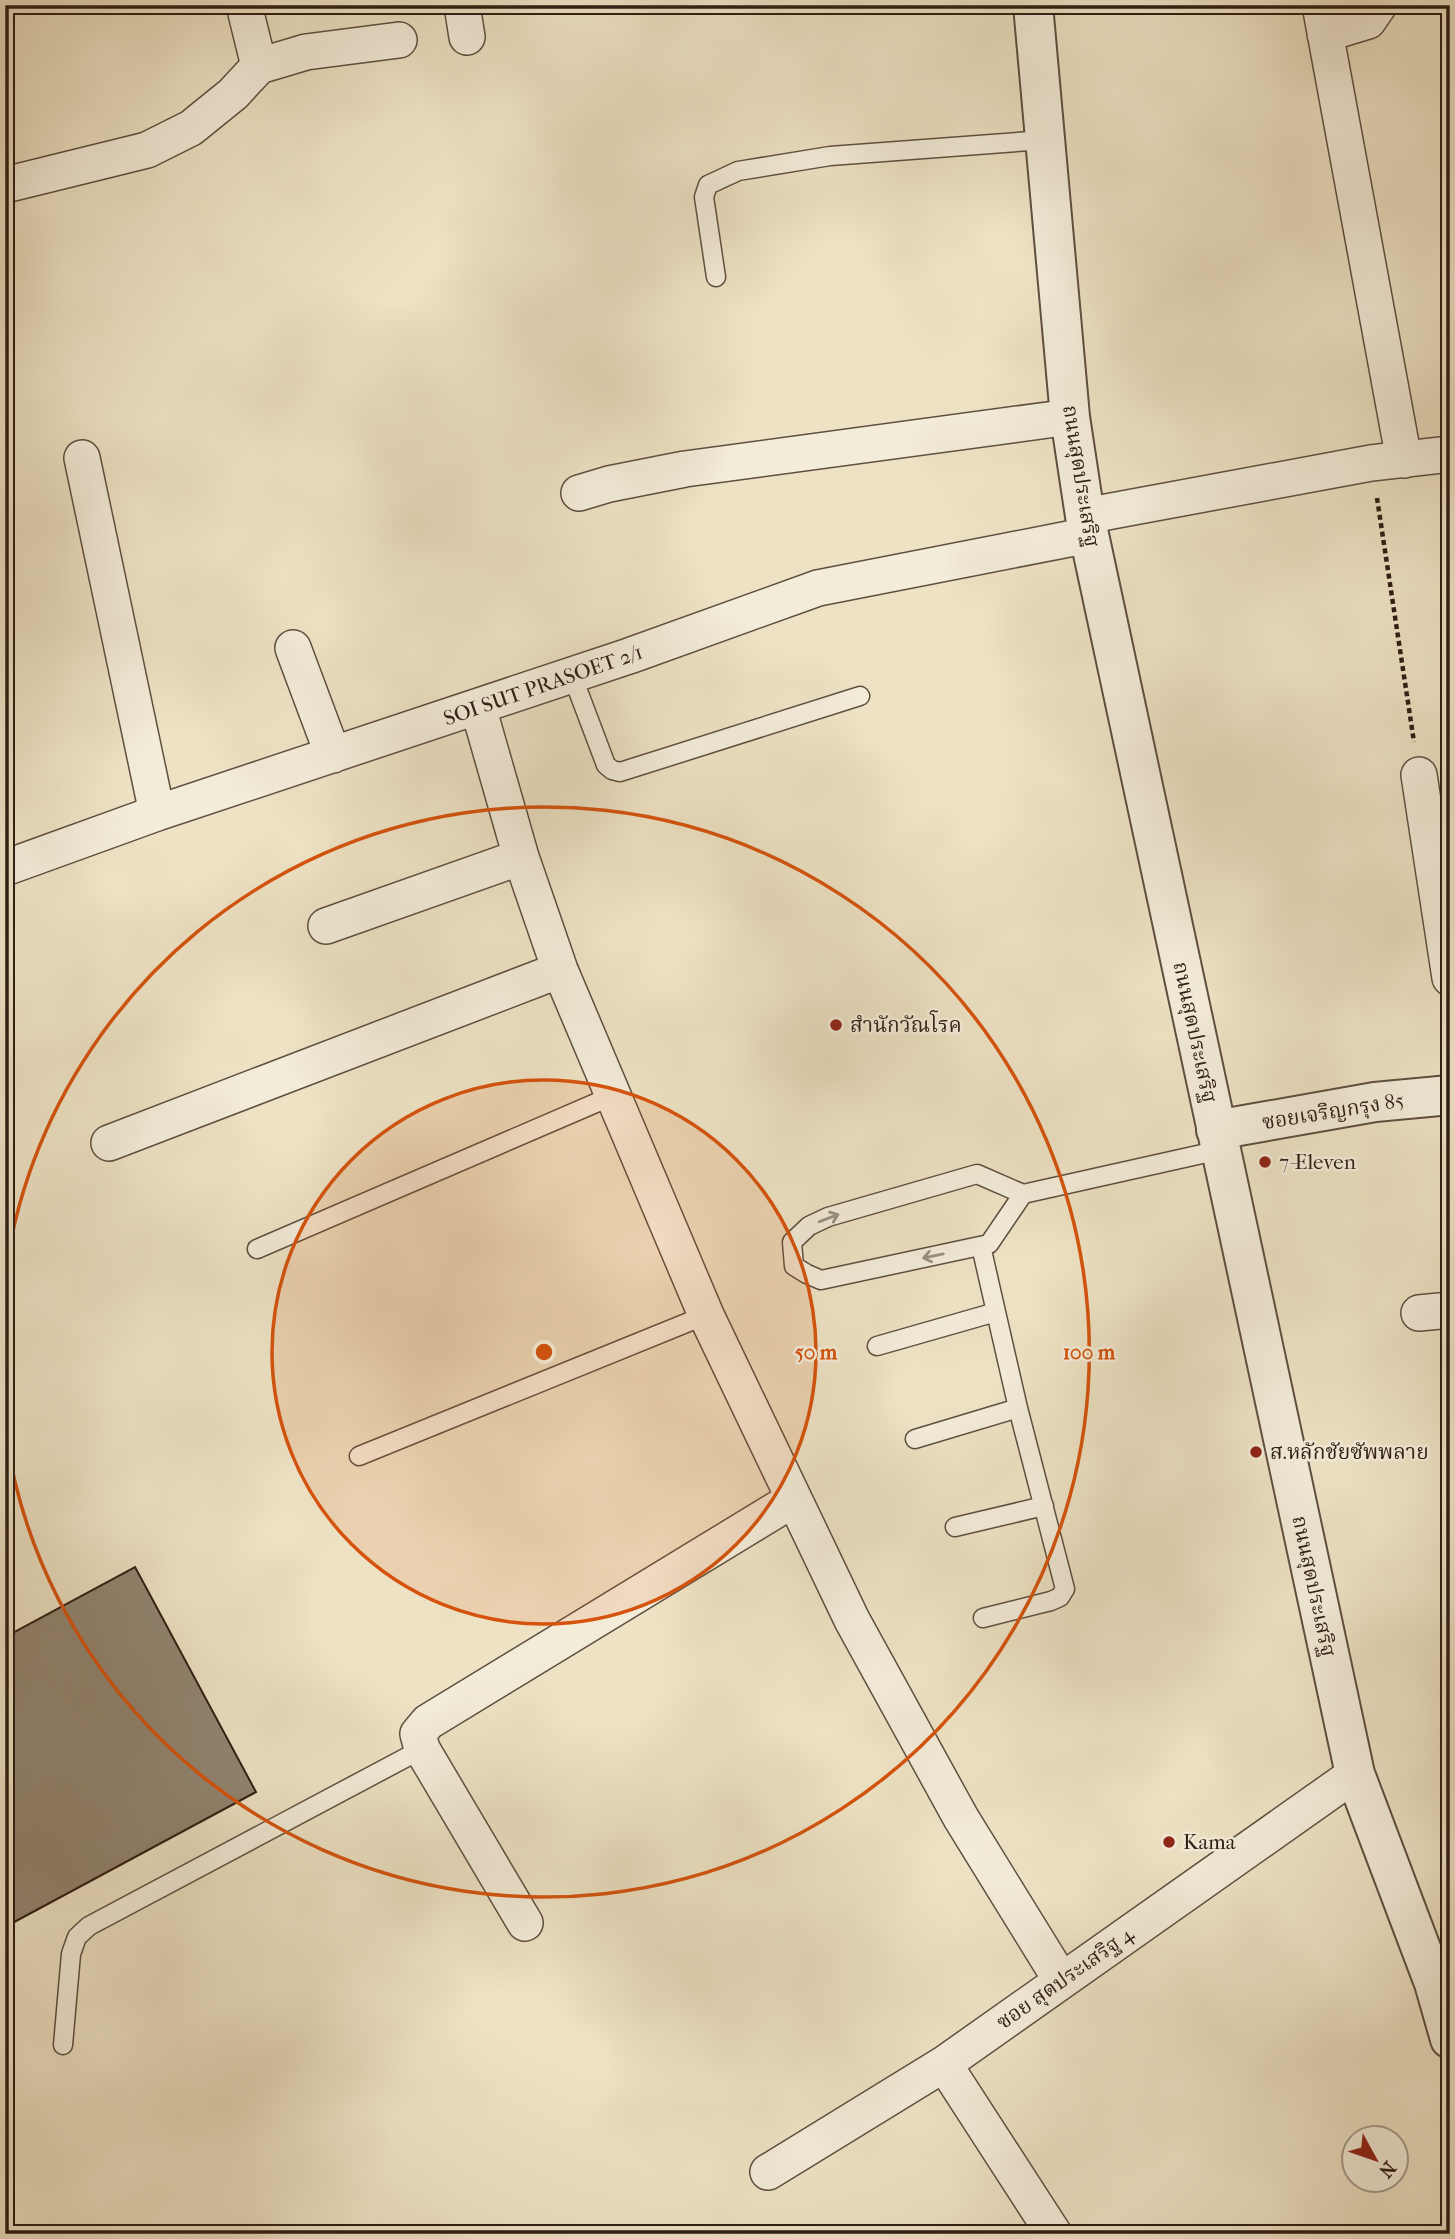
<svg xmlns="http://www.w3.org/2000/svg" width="1455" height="2239" viewBox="0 0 1455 2239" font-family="'IM FELL French Canon','Noto Serif Thai',serif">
	<rect width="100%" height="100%" fill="#ede2c4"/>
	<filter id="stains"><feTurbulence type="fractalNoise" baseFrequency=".00286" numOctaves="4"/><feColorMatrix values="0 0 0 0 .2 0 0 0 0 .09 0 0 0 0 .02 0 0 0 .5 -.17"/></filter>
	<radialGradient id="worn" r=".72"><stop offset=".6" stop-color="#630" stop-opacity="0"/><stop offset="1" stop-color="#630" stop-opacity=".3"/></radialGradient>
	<path fill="#918470" stroke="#2e1e15" stroke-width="2" d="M135 1567 256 1792 5 1927V1637Z"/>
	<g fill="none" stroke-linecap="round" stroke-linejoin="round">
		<defs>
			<path id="service" d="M716 277 704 197 708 185 738 171 830 156 1044 140
				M572 675 606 765 612 770 620 772 860 696
				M1023 1194 989 1244 821 1280 807 1274 794 1266 792 1242 809 1226 828 1217 977 1174 1023 1194 1220 1150
				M257 1249 612 1096
				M877 1346 996 1312 981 1246
				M915 1439 1018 1408
				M359 1456 706 1315
				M955 1527 1044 1506
				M983 1618 1051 1601 1060 1597 1065 1589 1018 1408 996 1312
				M63 2045 71 1954 77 1937 89 1926 422 1749"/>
			<path id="minor" d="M244 5 259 66
				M462 5 467 37
				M1320 5 1404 460
				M1325 34 1368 21 1379 5
				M5 185 147 150 191 128 233 94 259 66 306 52 399 40
				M82 458 157 813
				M579 493 609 484 685 469 1070 417
				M1085 516 1371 463 1450 454
				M293 648 333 755
				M478 707 521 857 560 970 706 1315 852 1620 961 1818 1061 1980
				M1419 775 1450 978
				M5 868 157 813 629 656 818 588 1089 535
				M326 926 521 857
				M109 1143 560 970
				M1419 1313 1450 1310
				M525 1923 422 1749 418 1734 428 1722 794 1499
				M944 2064 1054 2234
				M768 2172 944 2064 1355 1774"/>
			<path id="tertiary" d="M1033 5 1070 417 1085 516 1355 1774 1434 1983 1450 2039
				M1216 1130 1375 1102 1450 1095"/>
		</defs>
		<use href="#service" stroke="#5e4f41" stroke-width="21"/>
		<use href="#minor" stroke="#5e4f41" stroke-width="38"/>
		<use href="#tertiary" stroke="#5e4f41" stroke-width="42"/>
		<path stroke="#2e1e15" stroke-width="4.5" stroke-dasharray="5 3.5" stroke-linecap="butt" d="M1377 498 1414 742"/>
		<use href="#service" stroke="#f3ecd9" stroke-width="18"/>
		<use href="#minor" stroke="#f3ecd9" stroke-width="35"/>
		<use href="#tertiary" stroke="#f3ecd9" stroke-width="38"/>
	</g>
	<defs><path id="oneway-shaft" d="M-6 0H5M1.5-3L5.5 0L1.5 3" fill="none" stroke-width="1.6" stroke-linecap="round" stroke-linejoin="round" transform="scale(1.75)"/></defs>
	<g stroke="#9a8f81">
		<use href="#oneway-shaft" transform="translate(829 1218) rotate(-21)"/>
		<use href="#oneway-shaft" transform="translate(933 1256) rotate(168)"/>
	</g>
	<circle cx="544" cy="1352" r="272" fill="#d5530d" fill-opacity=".12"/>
	<g fill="none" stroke="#d5530d" stroke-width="3.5">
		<circle cx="544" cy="1352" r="272"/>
		<path d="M6 1267A545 545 0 1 1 6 1437"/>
	</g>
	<g fill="#8f2418" stroke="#f3ecd9" stroke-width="2.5">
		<circle cx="836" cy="1025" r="7"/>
		<circle cx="1265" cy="1162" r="7"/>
		<circle cx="1256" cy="1452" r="7"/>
		<circle cx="1169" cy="1842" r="7"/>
	</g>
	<g text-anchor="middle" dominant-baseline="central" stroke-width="5" stroke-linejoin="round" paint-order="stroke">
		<g font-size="21" fill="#2e1e15" stroke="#f3ecd9">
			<text transform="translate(1081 476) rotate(81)">ถนนสุดประเสริฐ</text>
			<text transform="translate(543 685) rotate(-19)">SOI SUT PRASOET 2/1</text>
			<text transform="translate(1195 1032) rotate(78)">ถนนสุดประเสริฐ</text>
			<text transform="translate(1333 1111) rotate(-9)">ซอยเจริญกรุง 85</text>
			<text transform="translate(1314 1586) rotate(78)">ถนนสุดประเสริฐ</text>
			<text transform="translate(1065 1978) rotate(-35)">ซอย สุดประเสริฐ 4</text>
		</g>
		<g font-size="21" fill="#2e1e15" stroke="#f3ecd9" text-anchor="start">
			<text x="850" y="1025">สำนักวัณโรค</text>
			<text x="1279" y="1162">7-Eleven</text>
			<text x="1270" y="1452">ส.หลักชัยซัพพลาย</text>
			<text x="1183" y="1842">Kama</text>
		</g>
	</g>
	<circle cx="544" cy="1352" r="10" fill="#d5530d" stroke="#f3ecd9" stroke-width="3.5"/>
	<g font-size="21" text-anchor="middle" font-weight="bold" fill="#d5530d" stroke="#f3ecd9" stroke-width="5" stroke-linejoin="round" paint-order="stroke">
		<text x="816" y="1359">50 m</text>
		<text x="1089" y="1359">100 m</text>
	</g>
	<rect width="1455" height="2239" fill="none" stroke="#ede2c4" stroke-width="28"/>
	<rect x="7" y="7" width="1441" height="2225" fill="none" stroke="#2e1e15" stroke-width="3.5"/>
	<rect x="14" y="14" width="1427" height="2211" fill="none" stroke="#2e1e15" stroke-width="2"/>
	<g transform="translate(1375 2159) rotate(130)"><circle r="33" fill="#f3ecd9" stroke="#a49a8b" stroke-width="2"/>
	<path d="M0-5L12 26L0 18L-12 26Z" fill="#8f2418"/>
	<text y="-10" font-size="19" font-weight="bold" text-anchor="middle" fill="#2e1e15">N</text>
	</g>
	<rect width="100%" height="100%" filter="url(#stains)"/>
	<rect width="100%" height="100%" fill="url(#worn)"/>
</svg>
